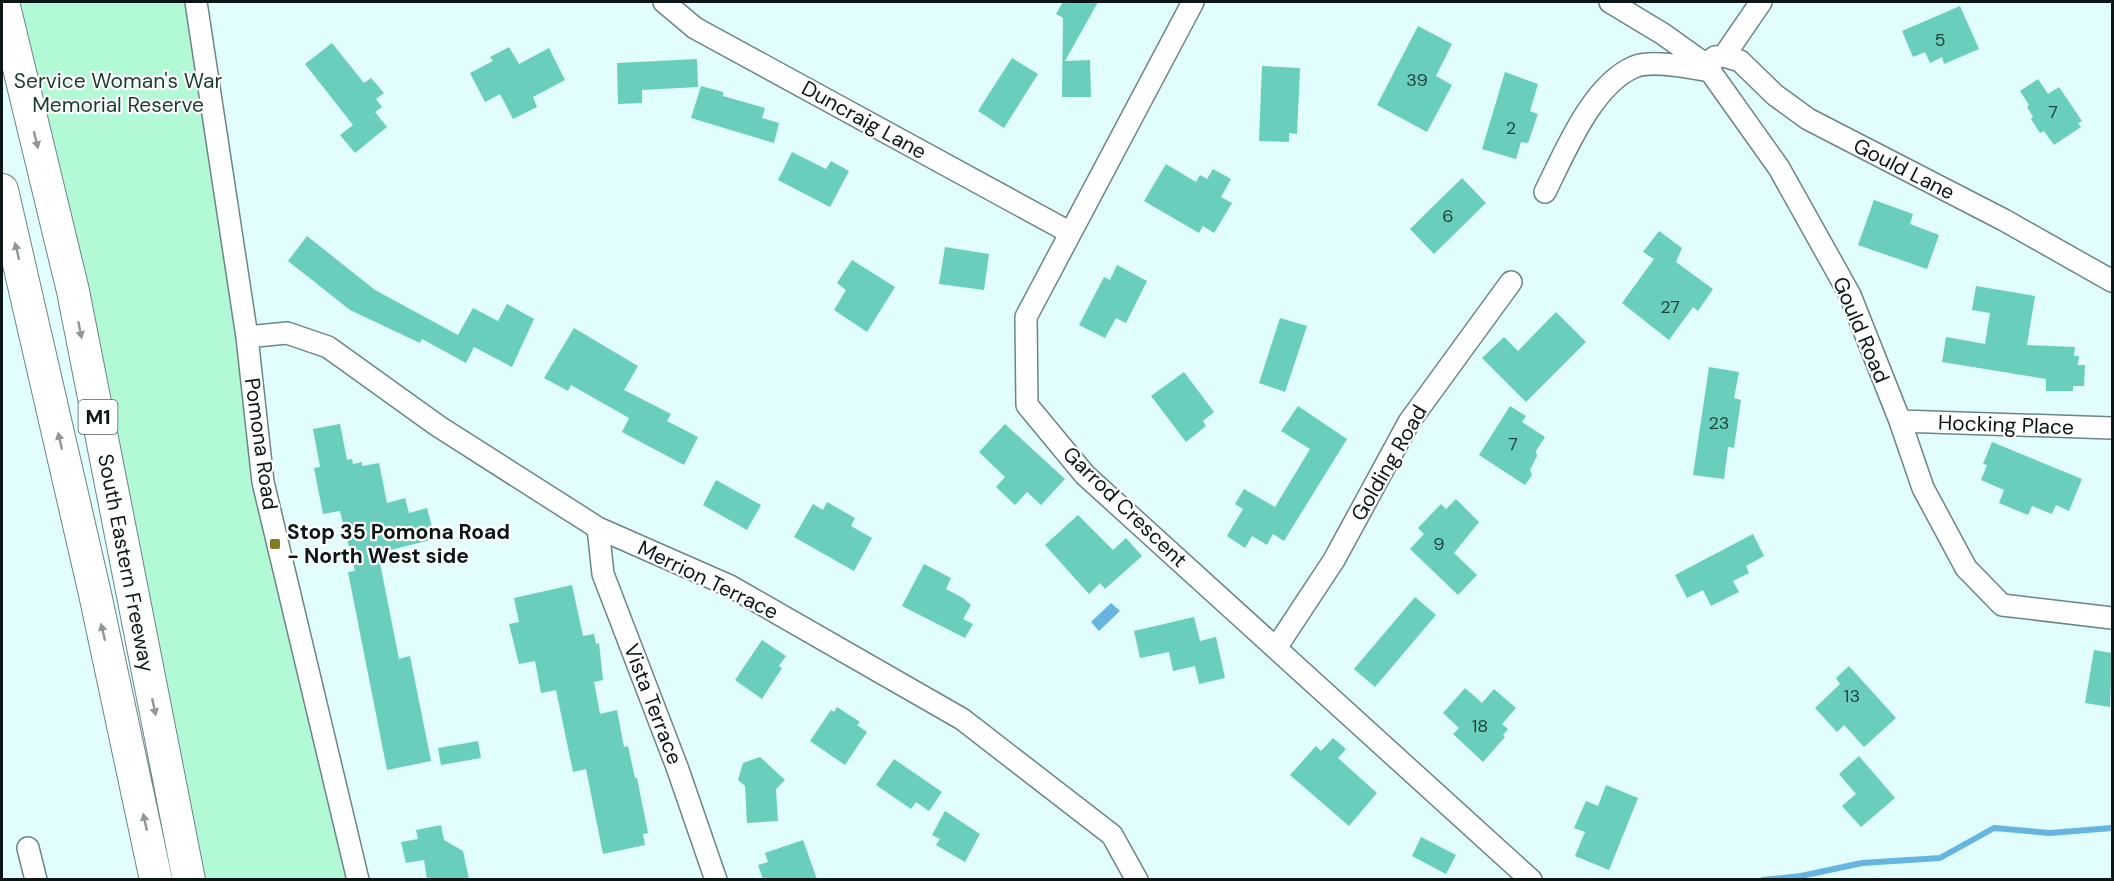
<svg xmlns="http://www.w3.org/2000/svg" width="2114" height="881" viewBox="0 0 2114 881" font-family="'DM Sans',sans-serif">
	<rect width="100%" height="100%" fill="#e2fdfd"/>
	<path fill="#b2f9d5" d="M3 2H196L263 482 358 879H196Z"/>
	<path fill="#66b4e0" d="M1111 603 1120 611 1099 631 1091 622Z"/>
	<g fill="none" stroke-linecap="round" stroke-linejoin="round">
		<path stroke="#66b4e0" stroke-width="6" d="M1763 880 1801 876 1862 863 1940 858 1994 828 2050 833 2112 828"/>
	</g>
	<path fill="#69cebc" d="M1063 2H1098L1065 61 1090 60 1091 97H1062L1063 18 1056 14Z
		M1960 6 1979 49 1944 64 1942 57 1930 63 1925 52 1913 57 1902 31Z
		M1418 26 1452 44 1436 76 1452 85 1427 132 1377 105Z
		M332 43 364 83 371 78 384 93 376 99 382 107 375 112 387 127 355 153 340 135 353 125 305 64Z
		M509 47 519 64 549 48 565 80 533 97 537 107 513 119 500 94 485 102 470 73 493 61 490 57Z
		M1012 58 1038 74 1004 128 978 111Z
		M697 59 698 87 642 90V103L618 104 617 63Z
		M1262 66 1300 68 1297 134 1289 133V142L1259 141Z
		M1505 72 1538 84 1530 111 1538 114 1528 143 1521 142 1516 159 1482 149Z
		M2038 79 2048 94 2059 87 2082 121 2078 123 2081 127 2054 145 2044 131 2040 133 2031 119 2033 117 2027 107 2029 105 2020 91Z
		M701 86 723 92V96L765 108 762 118 779 123 774 143 691 118Z
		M792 152 826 169 831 161 849 171 830 207 778 180Z
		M1166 164 1196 182 1200 175 1207 179 1213 169 1231 179 1221 197 1232 203 1214 233 1203 226 1199 233 1144 201Z
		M1462 178 1486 203 1434 254 1410 229Z
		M1874 200 1913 214 1910 224 1939 235 1927 269 1858 245Z
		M1659 231 1682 248 1676 262 1713 289 1698 311 1693 307 1669 340 1622 303 1654 259 1643 252Z
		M307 236 375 290 458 335 473 308 498 321 507 304 534 319 512 367 474 347 466 363 422 339 420 343 350 310 288 261Z
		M945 247 989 254 984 290 939 284Z
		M852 260 895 287 867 332 834 310 846 290 837 283Z
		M1117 265 1147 281 1126 323 1116 318 1105 338 1079 325 1104 277 1110 280Z
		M1976 286 2035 296 2027 345 2075 347 2074 356H2079L2078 365H2085L2084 386H2073V391H2046V379L1942 362 1946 337 1985 344 1990 313 1972 310Z
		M1556 312 1586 342 1526 402 1482 358 1504 337 1518 351Z
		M1280 318 1307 326 1285 392 1259 383Z
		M574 328 638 366 624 390 671 414 667 421 698 437 684 465 622 432 629 418 571 385 568 391 544 378Z
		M1709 367 1739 372 1734 398 1741 400 1734 448 1728 447 1724 479 1693 475Z
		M1184 372 1214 412 1203 421 1206 426 1186 442 1151 396Z
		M1298 406 1347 439 1284 541 1273 534 1267 545 1252 536 1245 548 1227 536 1243 509 1235 504 1244 489 1275 507 1310 449 1281 431Z
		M1510 406 1526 416 1522 422 1545 437 1536 451 1537 456 1530 470 1532 475 1525 485 1479 455Z
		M340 424 347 460 352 459 353 464 362 462V466L379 463 387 503 405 498 409 513 427 508 435 539 378 553 399 659 410 656 431 761 387 770 348 572 355 571 340 511 323 514 314 468 320 467 313 429Z
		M1005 424 1065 479 1041 505 1027 492 1015 505 996 487 1005 477 979 452Z
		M1992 442 2082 479 2069 511 2056 505 2052 514 2032 506 2028 515 1999 503 2004 490 1981 480 1987 465 1983 464Z
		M716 480 761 505 747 530 703 505Z
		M1456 499 1479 522 1454 553 1477 575 1458 595 1410 549 1424 534 1418 528 1441 504 1446 509Z
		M827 502 855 518 851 526 872 538 854 571 794 537 813 504 823 510Z
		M1078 515 1113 550 1126 538 1142 556 1105 589 1100 583 1089 594 1045 545Z
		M1753 534 1764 556 1746 566 1749 573 1733 581 1739 592 1711 606 1703 590 1687 598 1675 575Z
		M924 564 951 578 946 589 963 598 971 605 963 619 973 624 965 638 902 606Z
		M572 585 583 636 594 634 596 644 599 643 603 680 594 682 600 714 617 710 624 747 628 746 635 778H637L648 833 643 834 645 845 603 854 586 769 573 772 556 690 541 693 535 661 519 664 509 624 519 622 514 598Z
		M1415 597 1436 615 1375 687 1354 669Z
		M1194 617 1200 641 1216 637 1225 678 1199 684 1195 666 1173 671 1169 652 1140 658 1134 631Z
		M762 640 786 656 779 666 782 668 762 699 735 680Z
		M2094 650 2112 653 2110 707 2085 703Z
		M1849 666 1896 718 1864 747 1844 725 1837 732 1815 708 1840 684 1836 678Z
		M1465 688 1482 703 1494 689 1516 708 1502 724 1508 729 1503 735 1505 737 1483 762 1453 734 1459 728 1443 713Z
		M837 707 860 722 857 725 867 732 845 765 810 741 831 710 834 712Z
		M1333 738 1346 749 1338 758 1377 793 1349 826 1290 775 1316 746 1321 751Z
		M478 741 481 758 441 765 438 748Z
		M1859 756 1895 798 1861 827 1842 806 1856 794 1839 774Z
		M760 757 785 780 776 789 778 821 747 823 745 786 738 780 743 763Z
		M894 759 942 792 929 811 916 802 911 809 876 785Z
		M1606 785 1638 798 1609 870 1575 856 1585 832 1574 828 1586 801 1598 806Z
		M945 811 980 834 965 862 936 845 940 839 932 835Z
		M441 825 444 840 463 851 469 879H427L424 860 406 863 401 842 418 839 416 830Z
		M1421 837 1456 855 1446 874 1412 856Z
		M803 840 817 879H763L758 865 768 862 765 853Z"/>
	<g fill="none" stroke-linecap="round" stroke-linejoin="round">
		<defs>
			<path id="minor" d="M196 2 247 337 263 482 358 880
				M664 2 695 28 1069 232
				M1193 2 1026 317 1027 405 1085 475 1531 880
				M1610 2 1663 34 1705 64 1779 168 1850 295 1900 421 1923 488 1966 568 2002 605 2112 618
				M1724 56 1761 2
				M1705 64 1715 57 1724 56 1740 61 1775 95 1808 119 2004 220 2112 281
				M1545 192C1565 152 1592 85 1634 67 1652 59 1692 68 1711 71
				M247 337 287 333 328 347 438 426 598 528 730 586 962 719 1112 835 1137 880
				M1900 421 2112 428
				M598 528 603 574 677 767 716 880
				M1276 648 1334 560 1409 422 1511 282
				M28 848 36 880"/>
			<path id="highway" d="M3 2 73 291 189 880
				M2 190 95 594 156 880"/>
		</defs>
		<use href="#minor" stroke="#6c8585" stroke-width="24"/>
		<use href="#highway" stroke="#6c8585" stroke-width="34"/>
		<use href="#minor" stroke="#fff" stroke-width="21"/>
		<use href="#highway" stroke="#fff" stroke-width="32"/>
	</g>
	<defs><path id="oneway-solid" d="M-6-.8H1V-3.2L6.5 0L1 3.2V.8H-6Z" transform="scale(1.5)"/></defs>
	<g fill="#929696">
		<use href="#oneway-solid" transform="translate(36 140) rotate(76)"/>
		<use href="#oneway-solid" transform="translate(17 251) rotate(-104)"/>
		<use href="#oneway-solid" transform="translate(80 330) rotate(79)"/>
		<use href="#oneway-solid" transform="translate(60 441) rotate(-103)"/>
		<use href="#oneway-solid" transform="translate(103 632) rotate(-103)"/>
		<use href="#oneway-solid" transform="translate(154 707) rotate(78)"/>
		<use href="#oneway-solid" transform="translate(145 822) rotate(-102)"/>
	</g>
	<rect fill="#7f7b22" stroke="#fff" stroke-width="2" x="269" y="538" width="12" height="12" rx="3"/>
	<g text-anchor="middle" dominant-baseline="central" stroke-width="4.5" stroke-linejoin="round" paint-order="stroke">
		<g font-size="18" fill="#234440">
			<text x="1940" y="40">5</text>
			<text x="1417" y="80">39</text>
			<text x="2053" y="112">7</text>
			<text x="1511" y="128">2</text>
			<text x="1448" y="216">6</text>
			<text x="1670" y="307">27</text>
			<text x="1719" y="423">23</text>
			<text x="1513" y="444">7</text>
			<text x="1439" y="544">9</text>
			<text x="1852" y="696">13</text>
			<text x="1480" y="726">18</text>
		</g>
		<rect fill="#fff" stroke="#555c5c" stroke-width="1.5" x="78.5" y="400" width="39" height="34" rx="4.5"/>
		<g font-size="20" font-weight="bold" fill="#0c1616">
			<text x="98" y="417">M1</text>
		</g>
		<g font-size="21" fill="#193d2d" stroke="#fff">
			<text x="118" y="81">Service Woman's War<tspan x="118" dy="24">Memorial Reserve</tspan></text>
		</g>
		<g font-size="21" fill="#0c1616" stroke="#fff">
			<text transform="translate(864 120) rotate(29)">Duncraig Lane</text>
			<text transform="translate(1904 169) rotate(27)">Gould Lane</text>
			<text transform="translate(1861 330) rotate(67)">Gould Road</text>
			<text transform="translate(2006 425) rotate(2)">Hocking Place</text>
			<text transform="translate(261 444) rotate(82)">Pomona Road</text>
			<text transform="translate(1389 463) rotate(-60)">Golding Road</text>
			<text transform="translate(1125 507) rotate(44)">Garrod Crescent</text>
			<text transform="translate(126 563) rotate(79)">South Eastern Freeway</text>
			<text transform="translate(708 580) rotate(26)">Merrion Terrace</text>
			<text transform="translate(653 704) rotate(69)">Vista Terrace</text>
		</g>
		<g font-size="21" font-weight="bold" fill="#0c1616" stroke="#fff" text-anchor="start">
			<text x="287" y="532">Stop 35 Pomona Road<tspan x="287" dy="24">- North West side</tspan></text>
		</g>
	</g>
	<rect width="2114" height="881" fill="none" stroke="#0c1616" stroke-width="6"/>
</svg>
